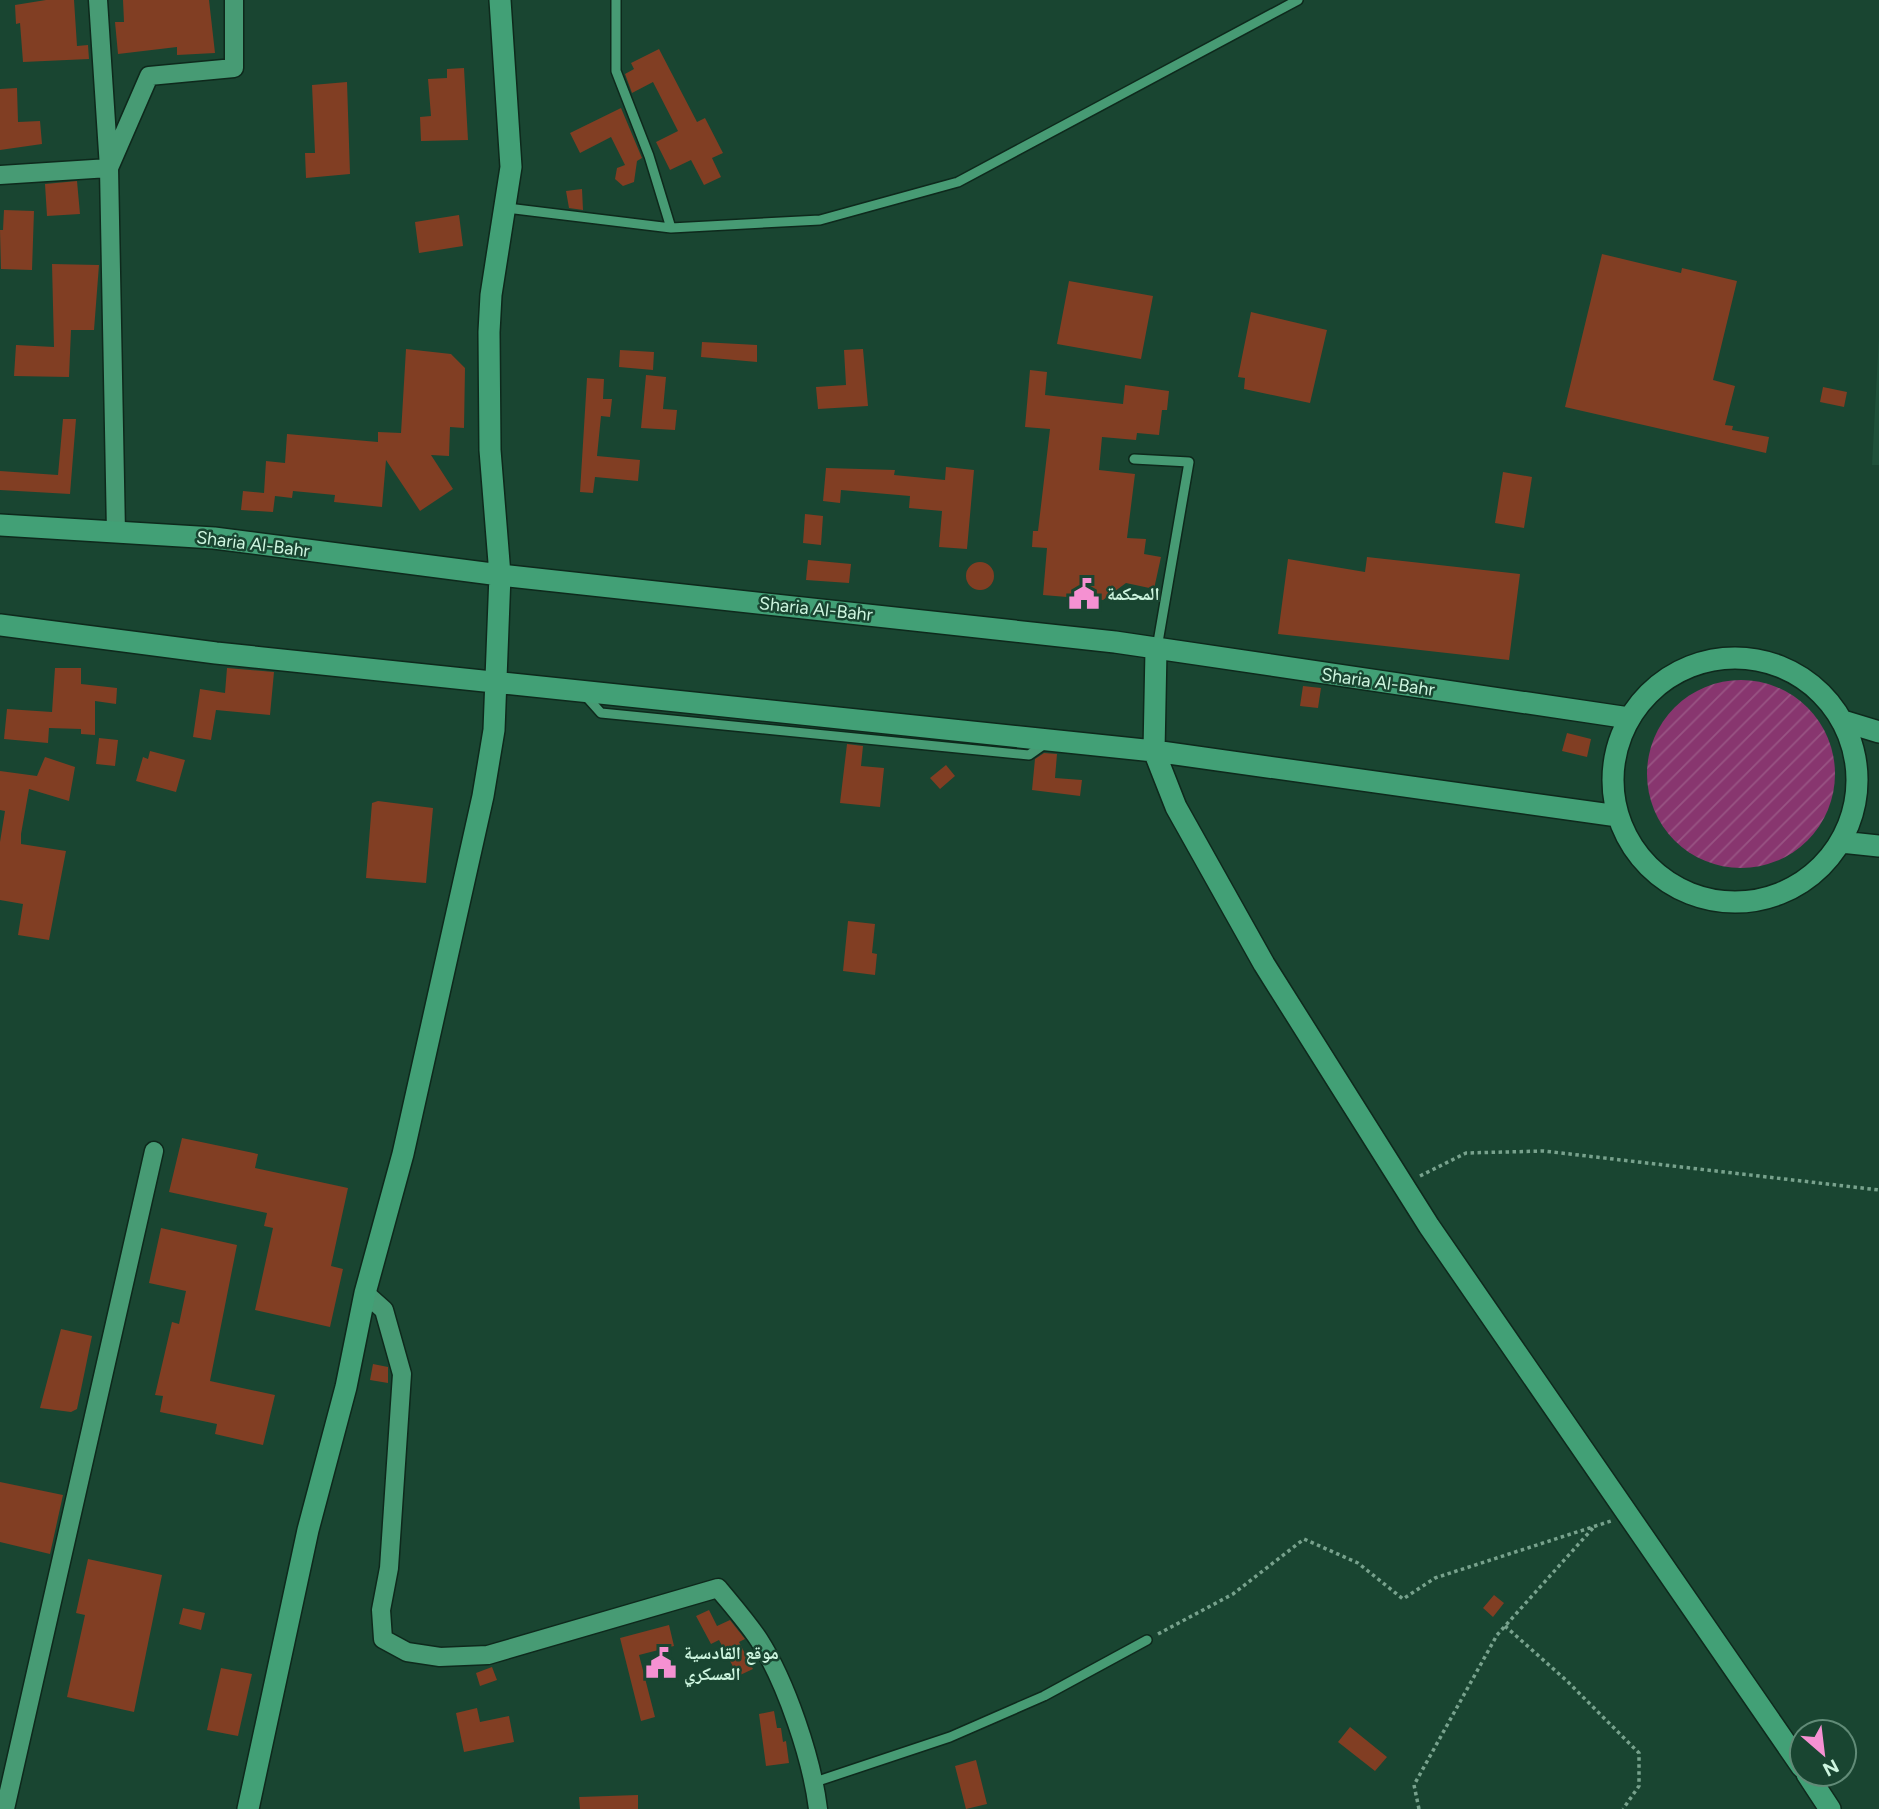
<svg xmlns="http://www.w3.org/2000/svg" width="1879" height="1809" viewBox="0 0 1879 1809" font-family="Figtree,'Noto Naskh Arabic',sans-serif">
	<defs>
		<pattern id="garden-furrows" width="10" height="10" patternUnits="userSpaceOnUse" patternTransform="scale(1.75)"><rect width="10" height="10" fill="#88366f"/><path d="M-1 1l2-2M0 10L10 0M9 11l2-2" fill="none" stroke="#985483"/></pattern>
	</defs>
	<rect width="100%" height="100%" fill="#194531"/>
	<path fill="#1f513a" d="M1879 336V465H1872Z"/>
	<path fill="url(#garden-furrows)" d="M1647 774a94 94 0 1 1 188 0a94 94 0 1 1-188 0Z"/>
	<path fill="#813e23" d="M46 0H74L77 46 88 45 89 59 23 62 20 23 16 24 15 5Z
		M123 0H209L215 53 177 55V47L118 54 115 22H124Z
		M659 49 697 122 705 118 723 153 712 158 721 177 704 185 691 160 670 170 656 142 678 131 653 82 632 93 625 74 634 69 631 63Z
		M464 68 468 140 421 141 420 117 431 116 428 79 447 78V69Z
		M347 82 350 174 306 178 305 153H315L312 85Z
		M17 88 18 122 40 121 42 144 0 150V89Z
		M621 108 642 158 637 161 634 182 623 186 615 179 617 168 625 165 611 137 580 153 570 133Z
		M77 181 80 214 47 216 45 184Z
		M582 189 583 210 569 208 566 191Z
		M4 210 34 211 32 270 1 269 0 230H3Z
		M459 215 463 246 419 253 415 222Z
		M1602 254 1681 273 1682 268 1737 281 1713 380 1735 386 1725 425 1733 426 1732 430 1769 437 1766 453 1565 407Z
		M52 264 99 265 94 330H71L69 377 14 376 16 345 54 347Z
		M1069 281 1153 296 1141 359 1057 344Z
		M1251 312 1327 330 1310 403 1244 389 1245 378 1238 377Z
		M702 342 757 345V362L701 357Z
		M406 349 451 354 465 368 464 428 450 427 449 456 431 455 453 489 420 511 386 460 382 507 334 502 335 495 293 491 292 498 275 496 273 512 241 510 243 491 264 493 266 461 285 463 287 434 378 442V432L401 433Z
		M863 349 868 406 818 409 816 387 846 385 844 350Z
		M620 350 654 352 653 370 619 367Z
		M1030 370 1047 372 1045 395 1123 404 1125 385 1169 391 1167 410H1162L1159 435 1137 433 1136 440 1102 437 1099 470 1135 474 1127 538 1146 539 1144 554 1161 557 1154 589 1126 583 1103 600 1043 595 1047 548 1032 547 1033 531H1038L1050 429 1025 427Z
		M646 375 666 377 663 409 677 410 675 430 641 428Z
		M587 378 604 379 603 399H612L610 417 601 416 597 456 640 460 638 481 595 477 593 493 580 492Z
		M1823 387 1847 392 1844 407 1820 402Z
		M63 419H76L70 494 0 490V471L58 475Z
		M946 467 974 470 967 549 939 547 942 511 909 508 910 496 841 490 840 503 823 501 826 468 895 470 894 475 945 480Z
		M1503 472 1532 477 1524 528 1495 523Z
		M805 514 823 516 821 545 803 543Z
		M1367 557 1520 574 1509 660 1278 634 1288 559 1365 572Z
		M808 560 851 564 849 583 806 580Z
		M966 576a14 14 0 1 1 28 0a14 14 0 1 1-28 0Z
		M55 668H81V684L117 688 116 704 95 701V735L81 734V729L49 728 48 743 4 739 7 709 52 712Z
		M227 668 274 672 270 715 216 710 211 740 193 737 200 689 225 693Z
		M1303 686 1321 688 1318 708 1300 706Z
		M1567 733 1591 739 1587 757 1562 751Z
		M99 738 118 740 115 766 96 764Z
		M847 744 863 746 861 766 884 768 880 807 840 803Z
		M150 751 185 760 176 792 136 781 143 757 148 759Z
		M1044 753 1057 754 1055 778 1082 780 1080 796 1032 790 1035 759Z
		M45 757 75 767 69 801 29 789 21 834V844L66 851 49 940 18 935 23 904 0 900V842L5 811 0 810V771L37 776Z
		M946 765 955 776 940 789 930 778Z
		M378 801 433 808 426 883 366 878 372 803Z
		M848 921 875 924 872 953 877 954 875 975 843 971Z
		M182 1138 258 1154 255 1168 348 1188 331 1266 343 1269 330 1327 255 1310 273 1228 264 1226 267 1213 169 1192Z
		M161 1228 237 1245 210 1381 275 1395 263 1445 215 1434 217 1424 160 1412 163 1396 155 1395 172 1322 179 1324 186 1291 149 1283Z
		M61 1329 92 1336 77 1409 71 1412 40 1408Z
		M373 1364 388 1367V1383L370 1380Z
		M0 1482 63 1495 50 1554 0 1542Z
		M88 1559 162 1575 134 1712 67 1697 85 1615 76 1613Z
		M1494 1595 1504 1603 1493 1617 1483 1608Z
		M183 1608 205 1613 201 1630 179 1624Z
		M709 1610 717 1626 730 1620 745 1639 739 1642 753 1669 738 1676 719 1640 711 1644 696 1616Z
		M669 1625 674 1646 639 1655 655 1717 641 1721 620 1638Z
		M492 1667 497 1680 480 1686 476 1673Z
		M221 1668 252 1674 238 1736 207 1730Z
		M477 1708 480 1722 509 1716 514 1742 464 1752 456 1713Z
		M774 1711 777 1728H781L783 1742 786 1741 789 1763 766 1766 759 1714Z
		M1350 1727 1387 1757 1375 1771 1338 1742Z
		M976 1760 987 1804 966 1809 955 1766Z
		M638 1795V1809H580L579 1797Z"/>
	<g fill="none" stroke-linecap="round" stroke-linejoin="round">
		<defs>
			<path id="lane" d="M616 0V71L649 156 671 228
				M507 208 671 228 820 220 958 182 1298 0
				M1134 459 1189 462 1157 648
				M584 694 601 713 1029 755 1046 743
				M815 1782 950 1737 1044 1696 1147 1640"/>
			<path id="street" d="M98 0 109 168 116 533
				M0 175 109 168 149 76 234 68V0
				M365 1293 384 1310 402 1374 389 1568 381 1610 383 1639 407 1652 440 1657 488 1655 718 1588C732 1605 747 1622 759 1640 786 1682 812 1759 818 1809
				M5 1809 154 1151"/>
			<path id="secondary" d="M0 525 214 538 500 575 1115 642 1629 718
				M0 625 216 653 1154 751 1618 816
				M1156 650 1154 751 1176 807 1264 964 1429 1226 1802 1767
				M1613 780a122 122 0 1 1 244 0a122 122 0 1 1-244 0Z
				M1843 721 1879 732
				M1841 842 1879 846
				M1807 1774 1830 1809
				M248 1809 308 1530 346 1387 365 1293 403 1154 483 796 494 730 500 575 490 450 489 332 491 295 511 167 500 0"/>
		</defs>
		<use href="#lane" stroke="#0e291c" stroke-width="12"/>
		<use href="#street" stroke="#0e291c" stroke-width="21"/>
		<use href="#secondary" stroke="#0e291c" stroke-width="24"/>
		<path stroke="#78a28d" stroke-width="3.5" stroke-dasharray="3.5 3.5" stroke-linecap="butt" d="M1420 1176 1466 1153 1544 1151 1879 1190
			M1505 1626 1567 1681 1639 1753V1786L1623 1809
			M1158 1634 1233 1594 1304 1539 1358 1563 1403 1599 1435 1578 1611 1521
			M1419 1809 1414 1785 1497 1635 1593 1528"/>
		<use href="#lane" stroke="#479b74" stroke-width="9"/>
		<use href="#street" stroke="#479b74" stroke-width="18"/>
		<use href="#secondary" stroke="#42a076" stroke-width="21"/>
	</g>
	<defs>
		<symbol id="civic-bare" viewBox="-9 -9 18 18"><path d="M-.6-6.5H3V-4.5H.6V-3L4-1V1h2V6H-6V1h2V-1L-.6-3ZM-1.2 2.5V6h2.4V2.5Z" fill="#f591d2" stroke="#194531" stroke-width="2.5" paint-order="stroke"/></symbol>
	</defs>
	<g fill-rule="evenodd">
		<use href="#civic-bare" x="1062" y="572" width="44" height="44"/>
		<use href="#civic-bare" x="639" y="1641" width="44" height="44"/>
	</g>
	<g text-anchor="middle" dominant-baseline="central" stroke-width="5" stroke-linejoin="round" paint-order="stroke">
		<g font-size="18" fill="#cdf5df" stroke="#194531">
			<text transform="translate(253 544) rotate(7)">Sharia Al-Bahr</text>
			<text transform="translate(816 609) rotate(6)">Sharia Al-Bahr</text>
			<text transform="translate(1378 682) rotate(8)">Sharia Al-Bahr</text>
		</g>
		<g font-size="18" font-weight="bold" fill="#cdf5df" stroke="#194531" text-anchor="start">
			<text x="1107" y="594">المحكمة</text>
			<text x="684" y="1653">موقع القادسية<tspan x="684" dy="21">العسكري</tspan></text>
		</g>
	</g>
	<g transform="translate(1823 1753) rotate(152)"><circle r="33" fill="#194531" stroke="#618b77" stroke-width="2"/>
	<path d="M0-5L12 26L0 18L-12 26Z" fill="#f591d2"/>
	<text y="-10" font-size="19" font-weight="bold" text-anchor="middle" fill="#cdf5df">N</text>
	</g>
</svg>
